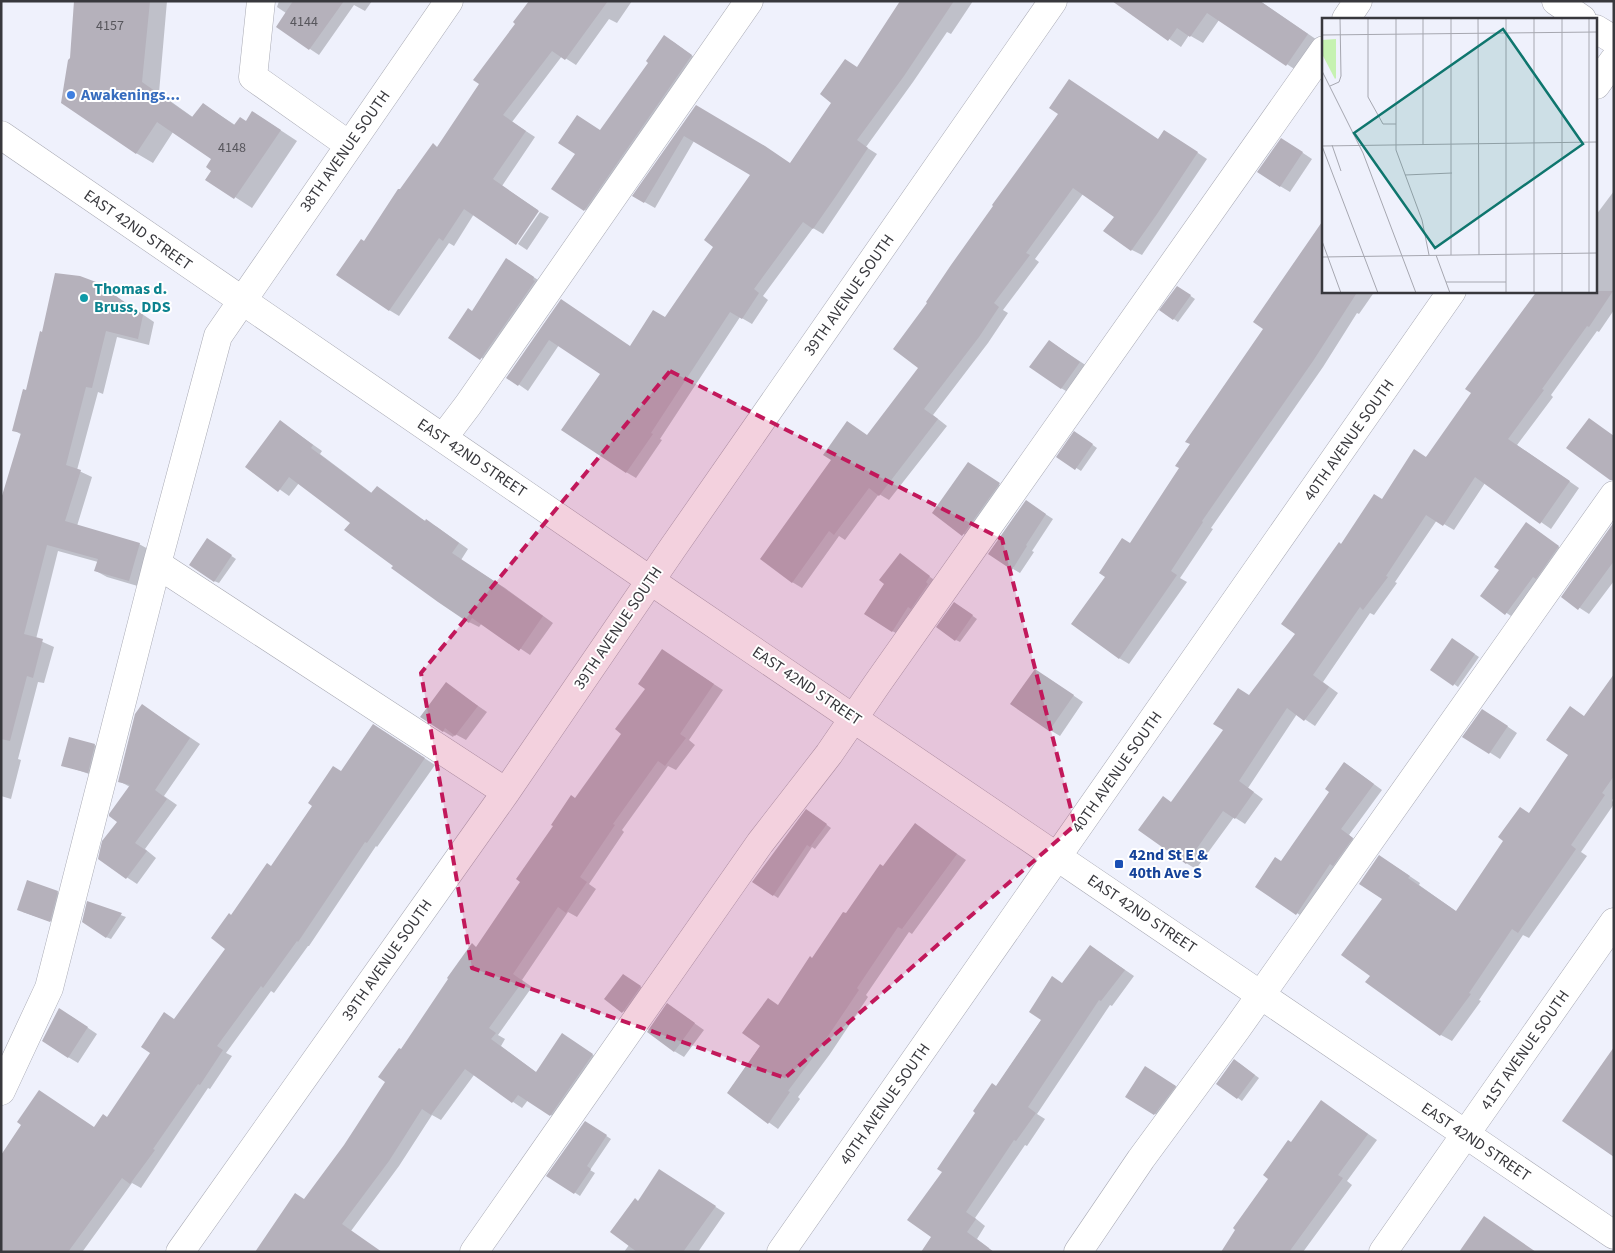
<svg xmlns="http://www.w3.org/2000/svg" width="1615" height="1253" viewBox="0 0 1615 1253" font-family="'Source Sans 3',sans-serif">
	<rect width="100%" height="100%" fill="#eff1fc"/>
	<path fill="#0003" d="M75 1H167L159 93 194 118 203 104 235 125 246 122 253 112 297 141 252 208 207 179 213 171V159L173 132 153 163 136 153 71 59Z
		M279 1H372L365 11 354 5 319 55 310 49 286 13 277 7Z
		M530 1H632L617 23 609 19 576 65 562 56 512 122 535 137 502 186 538 210 516 243 474 214 454 246 449 243 399 316 389 310 364 243 438 148 481 84Z
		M901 1H973L951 34 947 32 913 82 866 147 877 154 823 234 813 228 763 296 768 300 752 324 740 317 660 439 662 440 636 478 626 472 601 374 559 345 528 391 508 377 561 301 630 347 666 319 715 246 752 175 694 141 655 208 634 196 696 107 790 164 858 67Z
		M1260 1 1320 42 1299 72 1219 20 1203 43 1189 35 1181 47 1131 13Z
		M672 41 698 60 592 214 585 210 600 131Z
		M1174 137 1207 159 1142 255 1132 250 1115 217 1083 194 1035 259 1039 262 1003 310 1008 313 988 343 933 415 947 426 889 500 879 494 845 540 839 536 802 588 792 582 868 436 920 368 929 303 995 205 1159 140Z
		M1291 145 1312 159 1290 192 1280 186Z
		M1614 191V310L1599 332 1597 331 1551 395 1553 397 1517 445 1579 488 1551 529 1485 483 1454 530 1437 520 1395 582 1397 583 1374 615 1370 613 1323 682 1338 693 1315 726 1297 714 1248 788 1263 799 1245 824 1234 817 1196 869 1186 863 1172 803 1297 634 1342 545 1382 500 1596 291V215Z
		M540 212 549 217 527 250 518 244Z
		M514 264 541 282 489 363 450 337Z
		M96 283 154 322 149 345 117 337 103 394 98 392 77 470 92 477 77 526 139 544 150 550 141 587 107 577 96 571 98 562 58 551 36 639 54 647 44 683 38 682 18 759 21 760 11 799 1 796V504L22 435 14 430 27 392 43 333Z
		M1182 290 1195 299 1178 322 1161 310Z
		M1324 291H1375L1359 314 1357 313 1323 367 1211 528 1213 529 1180 578 1187 582 1129 664 1119 658 1131 544Z
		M1049 341 1090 368 1071 394 1061 388Z
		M280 421 322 451 320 454 373 494 437 527 468 549 461 560 505 588 553 623 530 655 482 623 479 627 469 622 394 566 352 523 299 483 289 496 247 466Z
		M1079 435 1097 448 1081 471 1058 456Z
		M973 467 1003 487 968 537 933 513Z
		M1033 506 1053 519 1032 551 1034 552 1020 573 1013 569Z
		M1614 525V581L1589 614 1563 597Z
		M1531 526 1563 550 1511 616 1482 596Z
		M212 543 236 559 219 583 214 581Z
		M900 555 937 582 900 635 892 631 886 584Z
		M959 606 977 619 960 642 956 640Z
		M1457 642 1479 657 1458 687 1454 684Z
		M672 657 723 690 689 740 695 745 676 770 668 766 622 830 624 832 589 884 596 889 577 917 568 912 522 980 532 987 498 1035 505 1039 501 1046 537 1073 572 1041 602 1061 560 1121 528 1100 522 1108 474 1075 441 1120 432 1115 399 1166 351 1231 304 1200 345 1146 387 1082 401 1051 477 948 576 799 623 734Z
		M1045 676 1083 702 1060 736 1050 730Z
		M1614 676V798L1612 800 1614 804 1581 852 1587 856 1529 938 1523 935 1479 1000 1481 1001 1452 1041 1441 1035 1371 975 1390 863 1420 883 1419 885 1457 912 1530 814 1570 754 1584 717Z
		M446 684 487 712 466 740 455 734 453 737 443 731Z
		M152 712 200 744 164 796 177 805 145 849 156 858 137 884 99 859 118 822 130 787 119 781Z
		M1492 716 1517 733 1500 759 1464 736Z
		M383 731 435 765 377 847 376 846 309 946H308L274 993 271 991 226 1053 232 1056 210 1089 208 1088 141 1188 132 1183 83 1251 84 1252H15L94 1128 107 1118 227 948 232 917 272 867 342 772Z
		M95 745 99 748 92 775 63 765Z
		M1345 763 1382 790 1349 835 1360 844 1306 919 1257 887 1281 862 1331 791Z
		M811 813 831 828 815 849 812 847 778 898 754 882Z
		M915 825 966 860 912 934 909 932 866 995 868 997 830 1054 798 1097 800 1099 778 1129 728 1093 761 1045 779 1006Z
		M57 892 62 895 55 923 23 912Z
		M88 903 126 917 111 939 106 937Z
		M1090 946 1134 976 1112 1006 1110 1005 1037 1114 1045 1119 1027 1146 1025 1145 975 1218 985 1226 977 1239 989 1248 986 1252 933 1237 944 1172 996 1087 1042 1019 1063 984Z
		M628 978 645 990 627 1014 606 999Z
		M677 1011 704 1030 684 1057 674 1051Z
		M69 1015 97 1034 78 1063 68 1057Z
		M1239 1063 1259 1078 1242 1101 1218 1083Z
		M1155 1074 1185 1092 1165 1120 1155 1114Z
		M1322 1102 1377 1140 1347 1181 1352 1185 1303 1252H1222L1292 1144Z
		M585 1122 611 1139 590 1170 595 1173 580 1196 548 1175Z
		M670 1177 725 1213 698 1252H624L629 1245 639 1202Z"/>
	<path fill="#b5b1bb" d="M74 1H150L142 82 192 117 203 103 234 125 240 117 246 121 252 111 281 130 234 199 205 180 211 171 206 167 211 159 157 122 136 154 61 103 68 60 70 58Z
		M293 1H344L309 50 276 27Z
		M529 1H608L565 60 552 51 503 115 526 131 493 179 539 211 516 245 464 209 443 241 439 238 389 311 336 275 361 239 364 241 398 189H400L433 143 437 147 479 84 473 80 515 24 513 22Z
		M900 1H954L904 76 857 140 868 148 836 196 813 229 803 222 754 289 759 293 742 319 730 312 651 433 653 434 626 473 561 430 600 374 549 340 518 386 506 378 561 299 630 346 653 310 665 317 713 247 704 240 750 175 684 136 644 203 632 196 696 105 765 146 790 163 831 103 820 94 845 59 857 67Z
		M1112 1H1260L1308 34 1286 66 1207 13 1190 37 1177 28 1168 41Z
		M664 35 692 55 584 211 551 189 575 154 558 143 577 115 600 130 648 63 646 61Z
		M1069 79 1158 139 1164 130 1198 152 1157 214 1131 251 1103 231 1114 217 1073 188 1026 253 1030 255 994 303 999 307 979 337 924 409 938 419 879 496 869 488 834 535 829 531 792 583 760 559 831 460 823 455 847 421 867 435 918 368 893 349 927 303 926 302 951 265 993 206 992 205 1058 114 1049 108Z
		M1281 138 1303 152 1280 187 1257 172Z
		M1324 219V291H1358L1313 361 1202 521 1203 522 1171 571 1177 575 1119 659 1071 624 1105 577 1099 573 1122 538 1130 543 1179 468 1175 466 1190 444 1185 442 1263 329 1253 322Z
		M506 258 534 277 533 280 535 281 480 360 448 338 468 308 472 311Z
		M55 273 80 276 96 282 143 315 138 339 106 331 92 388 86 387 66 465 81 470 65 521 140 543 129 581 94 571 98 559 47 545 24 634 43 639 33 678 27 676 10 741 1 739V499L21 433 12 431 23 389 26 390 40 331 42 332Z
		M1177 286 1191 295 1173 320 1159 310Z
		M1537 291H1613L1589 327 1587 326 1542 389 1544 390 1508 439 1570 481 1540 524 1475 477 1443 526 1426 515 1386 576 1388 577 1363 610 1360 607 1313 675 1329 687 1304 721 1287 708 1239 781 1254 792 1235 819 1223 811 1186 864 1138 830 1163 796 1171 802 1223 730 1213 724 1238 688 1249 695 1295 634 1281 624 1339 542 1341 544 1374 494 1382 499 1414 449 1426 457 1471 393 1465 389Z
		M1049 340 1080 362 1061 389 1029 367Z
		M1589 418 1614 436V480H1610L1566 448Z
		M280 420 313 445 311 448 371 493 377 486 425 521 426 519 459 543 452 553 494 581 543 616 519 651 472 618 469 623 438 602 391 568 393 566 344 530 350 523 289 477 278 492 245 467Z
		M1074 431 1093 444 1075 470 1056 457Z
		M968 462 1000 483 962 536 932 513Z
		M1026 500 1046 514 1026 545 1027 546 1012 570 988 554Z
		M1526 522 1559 546 1536 579 1533 577 1505 615 1480 596 1499 570 1494 567Z
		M1614 522V561L1578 610 1561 597Z
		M207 538 232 555 214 582 189 565Z
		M900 553 930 576 926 582 928 584 911 609 908 607 892 632 864 614 884 584 879 580Z
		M954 602 973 615 955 641 936 627Z
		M1452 638 1475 654 1453 686 1430 670Z
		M662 649 714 684 680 734 686 738 665 766 658 761 613 824 615 825 580 877 587 882 566 913 558 907 513 974 523 981 489 1028 496 1033 491 1039 536 1072 562 1033 593 1054 550 1116 518 1095 512 1103 465 1069 431 1115 422 1109 389 1161 342 1224 382 1252H255L295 1193 304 1199 344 1145 385 1082 378 1077 399 1048 401 1049 448 979 447 978 472 943 476 947 520 882 516 879 553 826 551 825 571 795 575 798 621 734 615 729 645 689 638 684Z
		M1035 669 1074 695 1049 731 1010 704Z
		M1614 674V776L1602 793 1605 795 1571 845 1576 849 1518 933 1512 929 1469 993 1471 994 1440 1036 1365 982 1370 976 1341 955 1382 899 1359 884 1379 855 1410 876 1408 878 1456 911 1503 841 1498 837 1520 807 1529 813 1568 755 1546 740 1570 706 1584 716Z
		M446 682 478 706 455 736 445 728 443 732 420 717Z
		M142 704 190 738 155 790 167 799 135 843 147 851 126 879 98 859 102 841 117 822 109 816V814L130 785 118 782 135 714Z
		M1482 709 1508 726 1489 754 1462 737Z
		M373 724 425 758 367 843 365 842 298 942 297 941 263 988 261 986 217 1046 223 1050 200 1085 198 1084 153 1149 155 1150 130 1184 122 1178 68 1252H1V1155L21 1125 17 1122 39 1090 94 1127 103 1114 107 1117 150 1053 141 1047 164 1012 174 1019 225 949 211 938 229 913 231 915 267 863 271 866 312 806 308 803 333 766 341 771Z
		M69 737 95 744 88 773 61 766Z
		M1344 762 1374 784 1341 829 1353 838 1333 866 1330 864 1296 915 1255 887 1275 857 1281 861 1329 792 1325 789Z
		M806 809 827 824 810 847 807 845 773 896 752 882Z
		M915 823 957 854 902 929 898 927 857 988 859 990 820 1048 788 1091 790 1092 768 1124 727 1093 760 1046 742 1033 768 998 778 1005 810 956 812 958 843 912 846 913 880 864 883 866Z
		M27 880 58 891 50 922 17 910Z
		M87 901 122 913 106 938 82 922Z
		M1090 945 1125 970 1101 1001 1099 1000 1028 1107 1036 1113 1016 1141 1014 1140 966 1212 976 1219 967 1232 994 1252H921L931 1237 907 1220 942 1172 937 1169 975 1113 973 1111 992 1083 996 1086 1041 1020 1029 1012 1052 976 1062 983Z
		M623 974 641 986 622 1013 604 999Z
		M667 1003 695 1023 674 1052 647 1032Z
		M59 1008 88 1027 68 1058 42 1041Z
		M1614 1047V1157L1562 1121Z
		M1234 1059 1255 1075 1237 1099 1216 1084Z
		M1145 1066 1176 1086 1154 1115 1125 1097Z
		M1321 1100 1368 1134 1338 1175 1343 1178 1289 1252H1221L1235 1230 1233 1228 1268 1179 1263 1175 1288 1140 1291 1142Z
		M585 1121 607 1135 587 1166 591 1169 574 1194 546 1176Z
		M659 1169 716 1206 683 1252H637L610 1232 635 1198 638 1201Z
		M1484 1216 1536 1252H1459Z"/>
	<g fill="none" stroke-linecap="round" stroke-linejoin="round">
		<defs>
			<path id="minor" d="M261 1 253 77 349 145
				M1556 1 1582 19
				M1346 19 1358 1
				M1596 29 1614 40
				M1596 85 1614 60
				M1 135 673 596 1614 1235
				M443 438 468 405 749 1
				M157 564 506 792
				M1 1091 49 988 157 564 218 336 449 1
				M180 1252 506 792 672 549 1053 1
				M474 1252 760 843 829 754 877 684 1324 50
				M781 1252 1452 291
				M1078 1252 1141 1159 1236 1030 1614 495
				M1383 1252 1614 922"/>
		</defs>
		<use href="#minor" stroke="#a9aab4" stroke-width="29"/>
		<use href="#minor" stroke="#fff" stroke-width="28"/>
	</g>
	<path fill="#c2185b" fill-opacity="0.2" stroke="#c2185b" stroke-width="4" stroke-dasharray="10 6" stroke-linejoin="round" d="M670 371 1002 539 1075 825 785 1078 472 968 421 673Z"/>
	<circle fill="#3f7fe0" stroke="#fff" stroke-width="2" cx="71" cy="95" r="5"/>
	<circle fill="#0f9aa8" stroke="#fff" stroke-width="2" cx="84" cy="298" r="5"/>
	<rect fill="#1a4fb4" stroke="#fff" stroke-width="2" x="1114" y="859" width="10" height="10" rx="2.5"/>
	<g text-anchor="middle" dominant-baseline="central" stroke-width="4" stroke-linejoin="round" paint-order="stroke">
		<g font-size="14" fill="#57565c">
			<text x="304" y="22">4144</text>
			<text x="110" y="26">4157</text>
			<text x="232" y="148">4148</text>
		</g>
		<g font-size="16" font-weight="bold" fill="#366cbe" stroke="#fff" text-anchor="start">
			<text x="81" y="95">Awakenings...</text>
		</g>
		<g font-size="16" fill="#38383d" stroke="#fff">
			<text transform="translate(345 151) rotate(-55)">38TH AVENUE SOUTH</text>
			<text transform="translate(138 230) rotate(35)">EAST 42ND STREET</text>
			<text transform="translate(849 295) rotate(-55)">39TH AVENUE SOUTH</text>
			<text transform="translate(1349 440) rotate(-55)">40TH AVENUE SOUTH</text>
			<text transform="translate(472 458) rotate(34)">EAST 42ND STREET</text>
			<text transform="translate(618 628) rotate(-56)">39TH AVENUE SOUTH</text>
			<text transform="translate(807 686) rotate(34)">EAST 42ND STREET</text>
			<text transform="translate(1117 772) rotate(-55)">40TH AVENUE SOUTH</text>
			<text transform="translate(1142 914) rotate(34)">EAST 42ND STREET</text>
			<text transform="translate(387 960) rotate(-55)">39TH AVENUE SOUTH</text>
			<text transform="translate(1525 1050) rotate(-55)">41ST AVENUE SOUTH</text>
			<text transform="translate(885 1104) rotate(-55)">40TH AVENUE SOUTH</text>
			<text transform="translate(1476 1142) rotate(34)">EAST 42ND STREET</text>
		</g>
		<g font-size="16" font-weight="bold" fill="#0d838f" stroke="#fff" text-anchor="start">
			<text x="94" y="289">Thomas d.<tspan x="94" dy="18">Bruss, DDS</tspan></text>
		</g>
		<g font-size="16" font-weight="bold" fill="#164399" stroke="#fff" text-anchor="start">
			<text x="1129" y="855">42nd St E &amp;<tspan x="1129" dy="18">40th Ave S</tspan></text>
		</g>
	</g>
	<g transform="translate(1322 18)">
		<rect width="275" height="275" fill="#eff1fc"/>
		<path d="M14 21V60L13 61 0 36V22Z" fill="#c6f2b1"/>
		<path fill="none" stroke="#a6a7b0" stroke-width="1" d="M46 0V79L61 106H74M74 0V132L100 202 107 237M101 0V127M129 0V237M156 0 157 237M240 0V275M267 0V275M0 17 275 14M0 53 41 135 94 275M8 68 17 64 19 58 18 0M10 127 19 153M0 128 275 124M0 128 56 275M83 157 130 155M0 223 19 275M114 237 128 275M0 239 275 235M124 264H184M184 275V0M212 275V0"/>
		<path fill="#0f766e" fill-opacity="0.15" stroke="#0f766e" stroke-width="2.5" d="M181 11 261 126 113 230 32 115Z"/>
		<rect width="275" height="275" fill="none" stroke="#38383d" stroke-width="2.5"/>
	</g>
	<rect width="1615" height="1253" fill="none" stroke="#38383d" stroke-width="5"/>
</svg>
